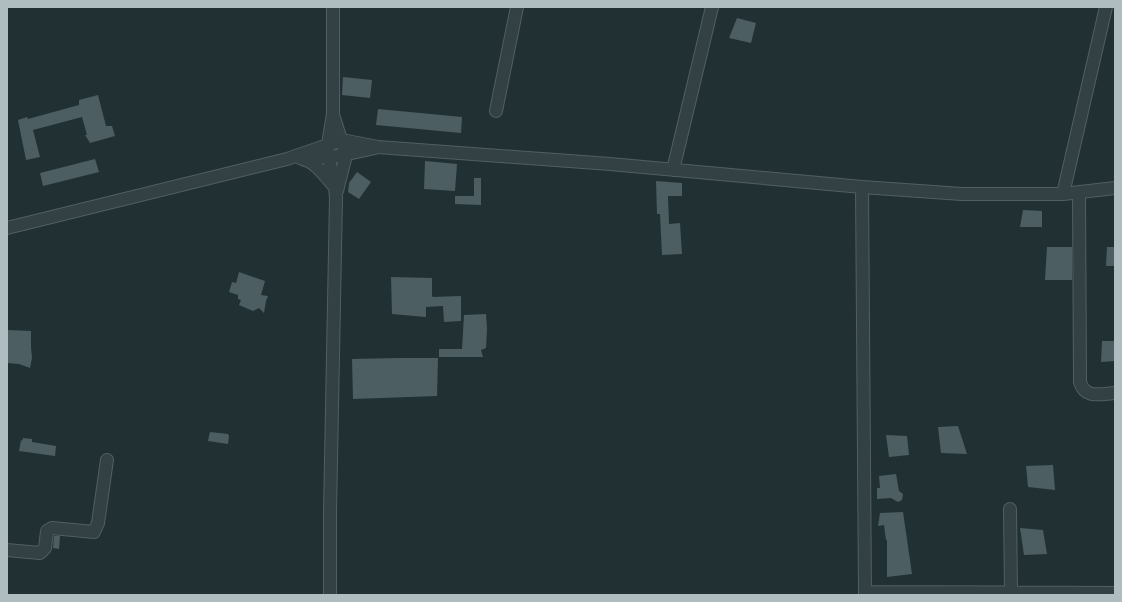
<svg xmlns="http://www.w3.org/2000/svg" width="1122" height="602" viewBox="0 0 1122 602" font-family="'Source Sans 3',sans-serif">
	<rect width="100%" height="100%" fill="#213033"/>
	<path fill="#4d5e62" d="M737 18 756 23 751 43 729 38Z
		M343 77 372 80 370 98 342 95Z
		M98 95 106 126H112L115 136 90 143 85 135H87L82 117 33 130 40 157 26 160 18 120 27 117 28 119 79 105V100Z
		M378 109 462 117 461 133 376 125Z
		M95 159 99 172 43 186 40 173Z
		M425 161 457 164 455 191 424 189Z
		M357 172 371 182 359 199 348 192 349 183Z
		M474 178H481V205L455 204V196H474Z
		M656 181 682 183V196H668L669 224 680 223 682 254 662 255 660 214H657Z
		M1023 210 1042 211V227H1020Z
		M1047 247H1072V280H1045Z
		M1107 247H1115V266H1106Z
		M239 272 265 281 261 295 268 296 266 301 264 313 259 308 253 311 239 305 241 300 238 299V295L229 292 232 282 236 283Z
		M391 277 432 278V296L433 297 461 296V321L444 322 443 306 426 307V317L392 314Z
		M486 314 487 329 486 348 481 350 483 357H439V349H462L464 315Z
		M7 330 31 331V347L32 358 30 368 19 364 7 363Z
		M1102 341H1115V361L1101 362Z
		M398 358H438L437 396 353 399 352 359Z
		M958 426 967 454 941 453 938 427Z
		M210 432 228 434 229 436 228 444 208 441Z
		M886 435 907 436 909 455 889 457Z
		M23 438 32 439V442L56 446 55 456 19 451 21 440 22 441Z
		M1053 465 1055 490 1028 487 1026 466Z
		M896 474 899 491 903 494 902 500 898 502 891 498 877 499V488H880L879 476Z
		M903 512 912 574 887 577V540H886L884 525 878 526 880 513Z
		M1020 528 1043 530 1047 554 1024 555Z
		M54 536H60L59 549 53 548Z"/>
	<g fill="none" stroke-linecap="round" stroke-linejoin="round">
		<defs>
			<path id="minor" d="M496 111 517 7
				M333 115 346 155 337 191
				M300 158 338 156 375 148
				M302 159C316 162 324 175 333 185
				M673 170 712 7
				M862 187 865 595
				M1079 192 1080 382C1085 399 1100 394 1115 393
				M1063 194 1106 7
				M7 228 287 159 342 140 378 147 610 164 862 187 962 194H1063L1115 188
				M1010 509 1011 592
				M7 550 40 553 45 548 47 531 52 528 94 532 98 523 107 460
				M865 592 1115 593
				M330 595V513L336 198 335 187 327 150 333 114V7"/>
		</defs>
		<use href="#minor" stroke="#525f62" stroke-width="14"/>
		<use href="#minor" stroke="#344144" stroke-width="12"/>
	</g>
	<rect width="1122" height="602" fill="none" stroke="#afbdc1" stroke-width="16"/>
</svg>
